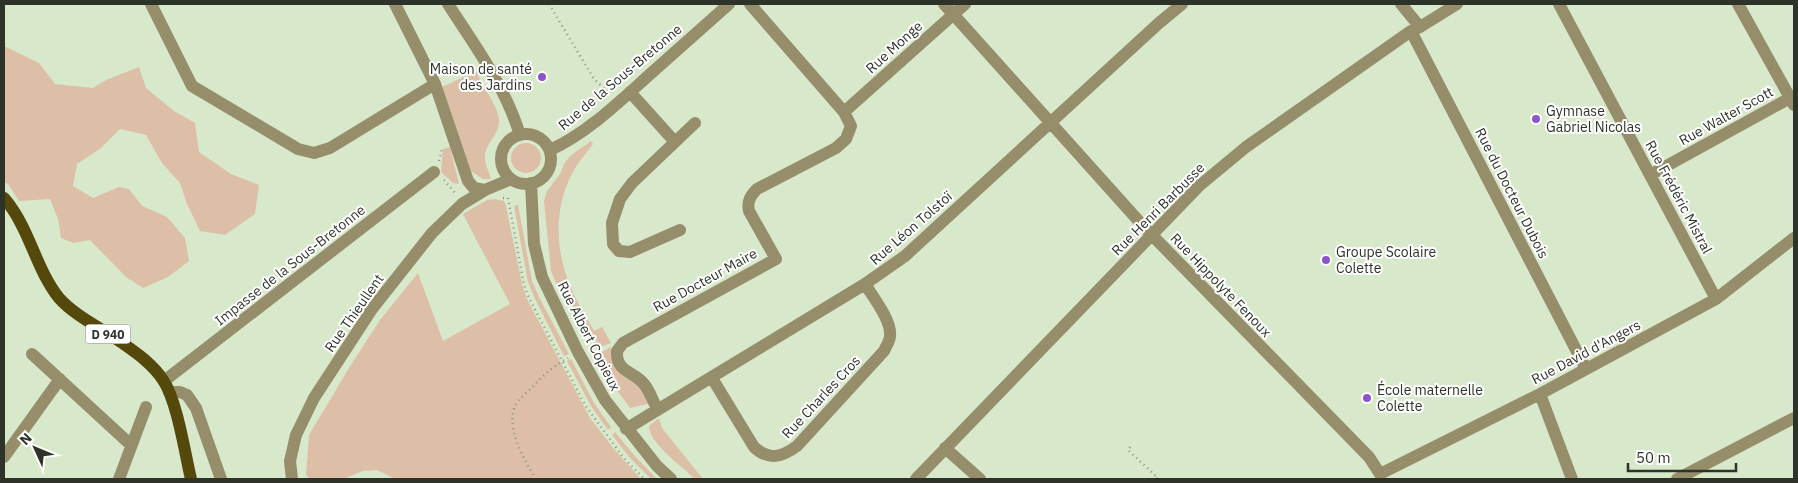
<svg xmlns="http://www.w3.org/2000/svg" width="1798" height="483" viewBox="0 0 1798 483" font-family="'IBM Plex Sans',sans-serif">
	<rect width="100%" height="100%" fill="#d8e8cb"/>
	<path fill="#ddbfa7" d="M4 46 39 63 55 84 93 88 106 80 139 67 146 88 174 111 195 123 199 152 231 174 259 185 255 214 225 235 200 231 187 204 180 183 162 163 146 135 120 129 101 148 77 164 73 186 93 198 119 187 129 189 142 206 167 217 185 238 189 261 168 277 143 288 126 277 90 240 73 243 61 238 58 219 50 199 19 201 8 184 4 182Z
		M477 71C481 89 498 102 499 121 500 135 483 144 485 160 486 166 489 173 491 179H483L471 171 442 87Z
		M591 141 593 144C588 151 582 158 577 165 554 202 554 244 569 283 575 300 586 316 594 331L602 327 611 343 596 349 569 299 556 283 551 271 544 201 547 191 560 174 564 164 570 156Z
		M511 158a15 15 0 1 1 30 0a15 15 0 1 1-30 0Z
		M450 147 459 184 453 183 441 172 443 149Z
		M494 199 504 201 506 206 522 284 527 299 590 418 614 449 641 479H395L377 470 363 471 343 479H310L306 475 309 435 349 368 380 320 418 273 443 341 510 304 463 214 487 200Z
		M518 205 532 281 539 297 569 354 564 356 535 299 528 282 514 206Z
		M611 347 612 356 616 367 624 377 641 386 651 403 630 408 619 393 598 354Z
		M571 359 594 403 611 427 608 430 591 406 567 361Z
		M659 418 662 428 703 479H695C684 468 648 442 649 426Z
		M615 432 634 455 657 479H651L630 458 612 435Z"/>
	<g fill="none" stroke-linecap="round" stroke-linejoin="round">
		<path stroke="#8d9883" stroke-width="2.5" stroke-dasharray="1 4" stroke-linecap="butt" d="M549 4 594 79 609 93
			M439 161 442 149
			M444 180 455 193
			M503 198H508L524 285 529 298 585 405 623 457 644 479
			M1130 447 1128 450 1158 478 1156 479
			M536 479C524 460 502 423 518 401 523 395 530 390 535 384 545 374 555 365 568 358"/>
		<path stroke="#968e6a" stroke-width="12" d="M151 4 192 86 298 149 314 153 330 148 435 84
			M395 4 435 84 468 181 474 188 485 190 511 179
			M448 4C475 46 505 86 520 135
			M944 4 1145 228 1369 457 1380 474
			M1401 4 1420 27
			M1559 4 1716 299
			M1738 4 1794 105
			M1411 31 1586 369
			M630 92 675 142
			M844 112 965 4
			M501 159a25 25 0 1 1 50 0a25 25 0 1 1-50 0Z
			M550 150C587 133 618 103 648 76 675 52 702 28 729 4
			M1650 175 1790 98
			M531 183 534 244 542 277 578 352 605 400 657 466 671 479
			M680 230 630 252 619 251 613 244 612 223 620 199 632 183 695 123
			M32 354 131 445
			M712 378 754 447C769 461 782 457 797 446L884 351C886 346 890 341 890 336 892 321 873 297 865 284
			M164 381 434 172
			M169 392H180L187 395 196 408 221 479
			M1540 394 1572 479
			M658 410C653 402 650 391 644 384 634 371 616 373 617 351L623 343 776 259 749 211C747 202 750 196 757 189L836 148 846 139 851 126 844 112 750 4
			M626 429 865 284 905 256 1159 23 1182 4
			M945 448 980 479
			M4 457 60 379
			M1380 474 1540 394 1716 299 1794 238
			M119 479 146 407
			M292 479 290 461 296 435 314 398 372 309 432 233 462 204 485 190
			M916 479 1199 186 1246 147 1411 31 1420 27 1457 4
			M1677 479 1794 418"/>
		<path stroke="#55480b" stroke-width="12" d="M4 198C30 228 35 268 59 298 74 315 99 327 118 340 135 352 152 363 163 380 177 400 185 454 191 479"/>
	</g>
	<g fill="#8d54cb" stroke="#fff" stroke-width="2">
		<circle cx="542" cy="77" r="5"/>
		<circle cx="1536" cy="119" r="5"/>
		<circle cx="1326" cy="260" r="5"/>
		<circle cx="1367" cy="398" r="5"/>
	</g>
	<g text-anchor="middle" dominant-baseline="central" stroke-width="4" stroke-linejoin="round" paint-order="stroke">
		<rect fill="#fff" stroke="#6c7068" stroke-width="1" x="85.5" y="324.5" width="45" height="19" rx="4"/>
		<g font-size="12" font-weight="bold" fill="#2d3328">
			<text x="108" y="334">D 940</text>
		</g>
		<g font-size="14" fill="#2d3328" stroke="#fff">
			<text transform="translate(894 47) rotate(-42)">Rue Monge</text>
			<text transform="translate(620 77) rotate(-40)">Rue de la Sous-Bretonne</text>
			<text transform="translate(1726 116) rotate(-29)">Rue Walter Scott</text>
			<text transform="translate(1512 193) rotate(63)">Rue du Docteur Dubois</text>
			<text transform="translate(1679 197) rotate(62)">Rue Frédéric Mistral</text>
			<text transform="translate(1158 209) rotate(-45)">Rue Henri Barbusse</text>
			<text transform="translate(911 228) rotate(-41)">Rue Léon Tolstoï</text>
			<text transform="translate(290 265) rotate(-38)">Impasse de la Sous-Bretonne</text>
			<text transform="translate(705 280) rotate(-29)">Rue Docteur Maire</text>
			<text transform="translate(1221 285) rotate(46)">Rue Hippolyte Fenoux</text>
			<text transform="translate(354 313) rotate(-55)">Rue Thieullent</text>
			<text transform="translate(589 336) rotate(63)">Rue Albert Copieux</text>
			<text transform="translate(1586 352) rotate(-28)">Rue David d'Angers</text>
			<text transform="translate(821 397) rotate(-47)">Rue Charles Cros</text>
		</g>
		<g font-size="14" fill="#2d3328" stroke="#fff" text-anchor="start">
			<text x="532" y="69" text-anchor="end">Maison de santé<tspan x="532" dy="16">des Jardins</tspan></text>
			<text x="1546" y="111">Gymnase<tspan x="1546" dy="16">Gabriel Nicolas</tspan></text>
			<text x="1336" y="252">Groupe Scolaire<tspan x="1336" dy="16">Colette</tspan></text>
			<text x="1377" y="390">École maternelle<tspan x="1377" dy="16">Colette</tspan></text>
		</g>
	</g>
	<rect width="1798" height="483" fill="none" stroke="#2d3328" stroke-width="10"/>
	<g transform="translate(35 448) rotate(314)" stroke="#ffffff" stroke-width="4" paint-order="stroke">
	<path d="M0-4L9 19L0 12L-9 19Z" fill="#2d3328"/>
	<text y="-8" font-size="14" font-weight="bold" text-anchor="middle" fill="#2d3328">N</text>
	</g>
	<path d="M1628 463v8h108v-8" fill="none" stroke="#2d3328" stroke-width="2.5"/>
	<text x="1636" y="463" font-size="15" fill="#2d3328" stroke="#ffffff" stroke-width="4" paint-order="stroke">50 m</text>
</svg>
